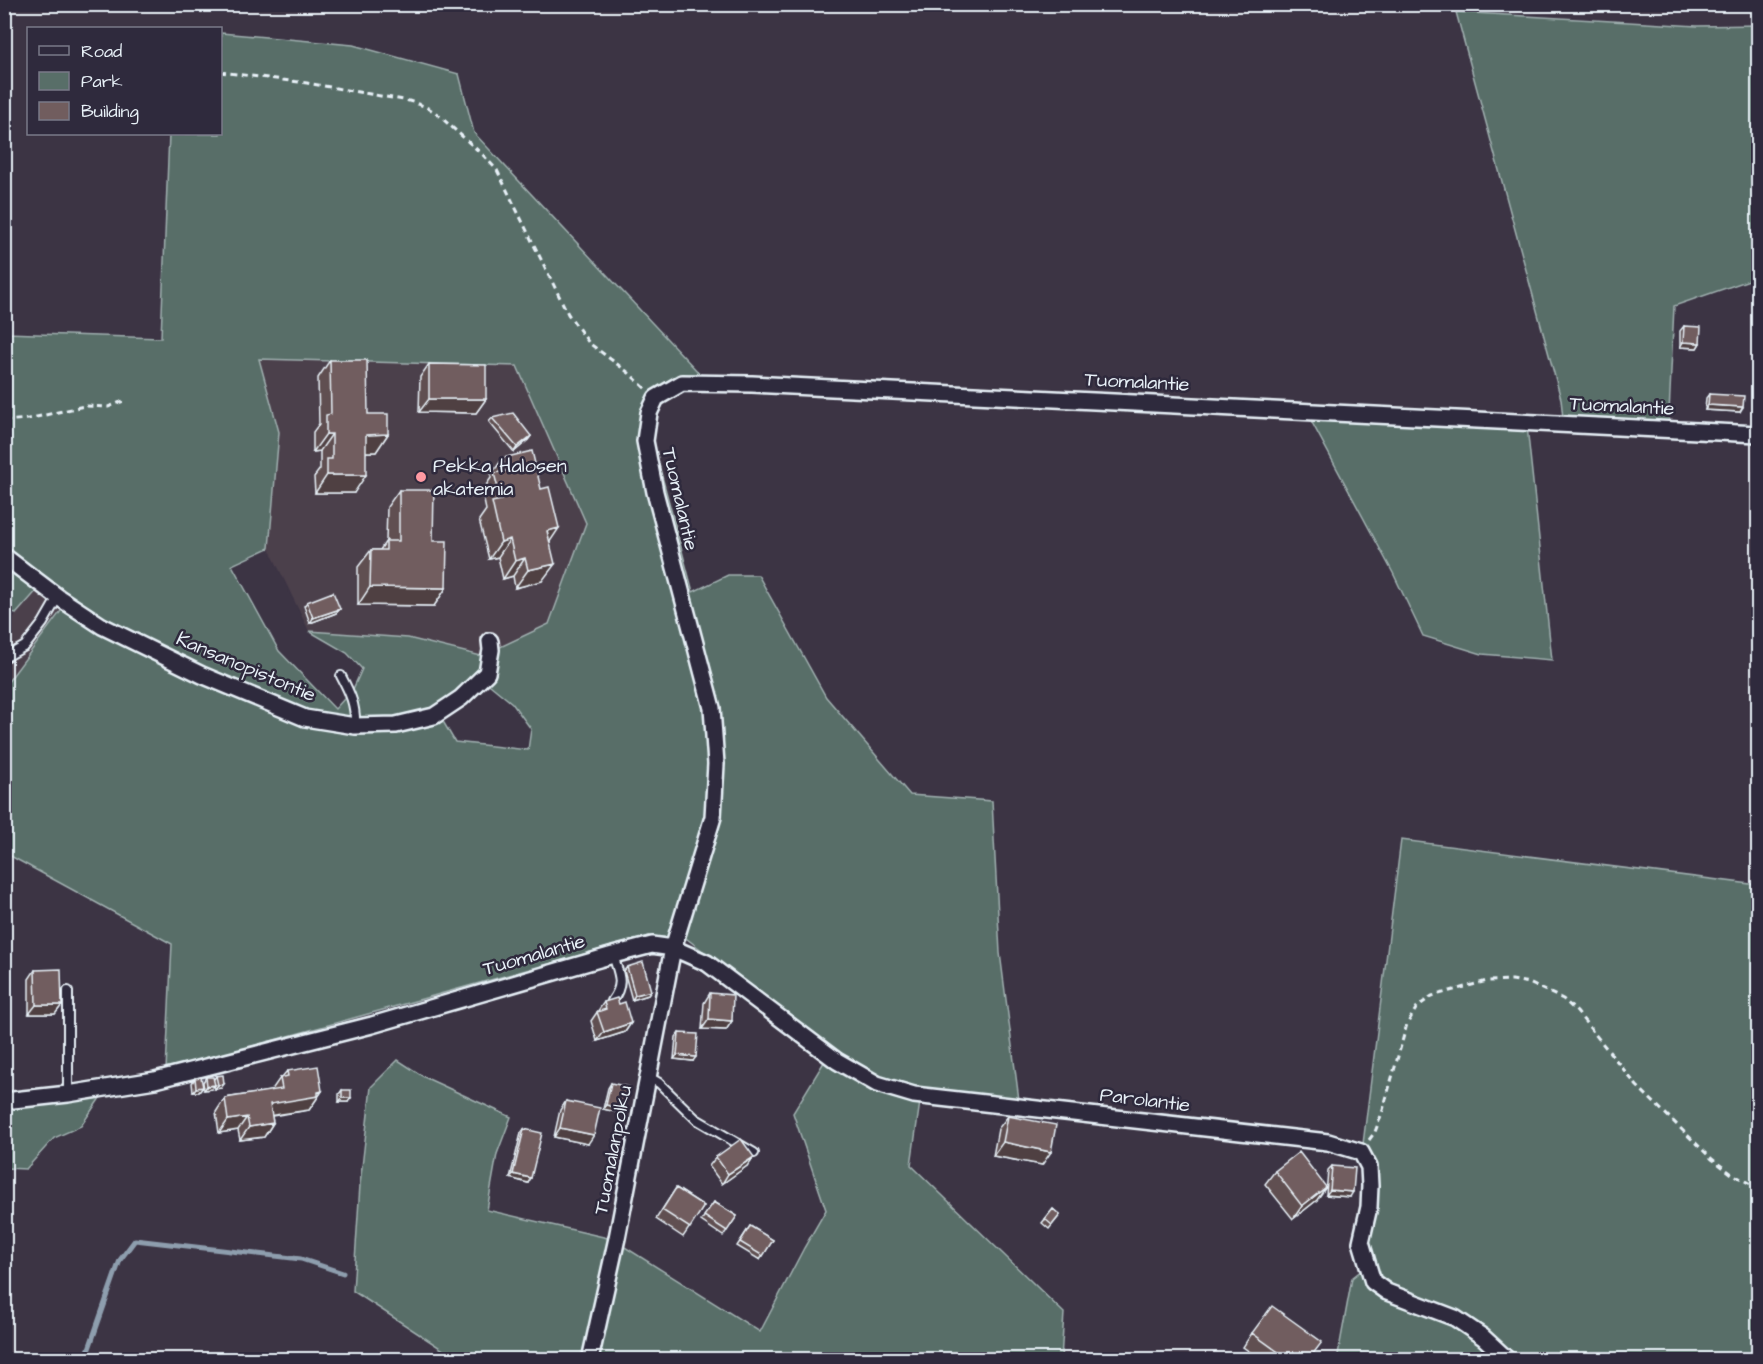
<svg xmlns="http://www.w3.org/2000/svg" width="1763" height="1364" viewBox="0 0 1763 1364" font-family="'Architects Daughter',sans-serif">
	<rect width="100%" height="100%" fill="#3c3444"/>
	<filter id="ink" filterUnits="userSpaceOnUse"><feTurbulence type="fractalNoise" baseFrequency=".0167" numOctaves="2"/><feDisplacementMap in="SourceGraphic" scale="12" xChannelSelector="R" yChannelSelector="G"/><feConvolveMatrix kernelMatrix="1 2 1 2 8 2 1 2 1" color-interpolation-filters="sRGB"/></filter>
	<g filter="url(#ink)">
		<path fill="#4c404c" d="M258 359 517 366 586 523 549 625 481 656 408 638 309 631 269 548 279 432Z
			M39 588 64 607 5 759V640L16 614Z"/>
		<path fill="#586e68" stroke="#a0b0b0" stroke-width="1.5" fill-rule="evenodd" d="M1456 12 1697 26 1758 25V277L1674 306 1668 435 1564 428 1561 399Z
			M221 33 353 45 459 74 474 133 699 373 684 392 665 401 655 419 652 439 693 592 728 575H758L826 697 910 795 992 801 1000 953 1019 1100 922 1088 911 1165 1064 1313 1061 1359H457L353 1291 360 1185 371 1087 398 1060 424 1077 511 1117 497 1154 487 1210 612 1239 760 1332 804 1248 826 1210 793 1113 832 1049 687 939 649 936 166 1070 172 944 5 853 4 760 7 683 64 607 39 588 16 614 5 609V333L161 338 169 134H220ZM259 359 517 366 586 523 549 624 481 656 408 638 309 631 347 653 362 669 353 689 335 709 279 651 232 565 269 548 279 432ZM479 676 512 703 531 729 528 750 455 742 434 706 465 689Z
			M1308 415 1527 426 1552 660 1482 654 1423 636 1393 573Z
			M1401 840 1758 885V1359L1337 1360 1352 1278 1367 1266 1369 1207 1362 1152Z
			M100 1098 81 1126 54 1138 26 1169 5 1168V1108Z"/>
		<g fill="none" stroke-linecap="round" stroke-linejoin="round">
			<path stroke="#8e9eae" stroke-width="5" d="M85 1360 120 1260 135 1240 301 1259 343 1273"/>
			<defs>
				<path id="service" d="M4 658 25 646 43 623 58 597
					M341 676C350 693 356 705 355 726
					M612 1007V1001C625 983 619 975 613 955
					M649 1077 659 1083 696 1119 754 1153
					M68 1094V991"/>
				<path id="minor" d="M4 556 58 597 102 626 202 675 305 718 355 726 396 725 434 716 461 698 487 673 491 650 490 641
					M4 1101 68 1094 155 1080 372 1025 613 955 652 945 673 948 713 817 716 764 712 708 655 492 645 441 649 413 656 398 682 383 752 384 1758 434
					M590 1360 617 1238 673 948 707 963 837 1061 877 1084 914 1095 1328 1142 1361 1152 1369 1167 1370 1186 1369 1207 1361 1242 1373 1282 1387 1292 1455 1318 1483 1337 1508 1360"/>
			</defs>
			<use href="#service" stroke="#e8f1f8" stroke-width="12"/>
			<use href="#minor" stroke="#e8f1f8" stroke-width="20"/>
			<path stroke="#e8f1f8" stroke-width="3" stroke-dasharray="6 4.5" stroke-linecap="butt" d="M220 72 307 83 409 101 424 106 435 112 483 155 497 170 568 314 589 343 629 373 646 389
				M4 421 28 419 84 406 108 407 126 400
				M1369 1140 1375 1132 1383 1110 1407 1024 1417 1007 1432 996 1487 981 1512 980 1529 983 1563 999 1577 1012 1637 1086 1712 1159 1732 1174 1758 1188"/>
			<use href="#service" stroke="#2f2a3d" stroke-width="8"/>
			<use href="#minor" stroke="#2f2a3d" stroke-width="15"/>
		</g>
		<path fill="#615051" stroke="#e8f1f8" stroke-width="1.5" d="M1684 326 1700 343 1697 348 1680 347V331Z
			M330 360 368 414 388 434 376 452H366L354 493H315L314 477 320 469V451L313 452V432L319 424 318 378Z
			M429 364 486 399 476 413 419 412 420 377Z
			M1709 394 1740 412 1705 410 1706 398Z
			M492 418 531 436 528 440 514 452 489 422Z
			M503 458 550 542 542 581 515 588 513 576 503 579 498 557 489 559 479 520 486 510 482 491 491 478V475Z
			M399 490 433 541 446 588 434 606 358 605V567L371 550H380L386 541 387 507Z
			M307 602 340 609 336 613 310 623 304 606Z
			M627 967 651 991 648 995 632 1000 624 971Z
			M35 970 62 1005 55 1014H29V979Z
			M710 993 732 1021 726 1030 702 1029 704 1003Z
			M604 1002 619 1004 631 1023 625 1032 597 1041 591 1021Z
			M679 1033 693 1061 674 1059 676 1037Z
			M287 1071 322 1091 309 1110 272 1116 273 1123 264 1137 240 1140 238 1130 219 1133 216 1112 225 1098 271 1091 280 1078 282 1077Z
			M216 1076 221 1088 215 1089 214 1085 211 1089 204 1090 203 1082 206 1077 214 1079Z
			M195 1078 203 1087 199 1092H193L192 1083Z
			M611 1083 624 1109 621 1113 603 1109 608 1088Z
			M342 1090 348 1102H339V1094Z
			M566 1101 588 1144 554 1137 560 1110Z
			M1008 1116 1042 1165 993 1156 998 1129Z
			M524 1129 528 1183 510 1178 521 1133Z
			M716 1157 747 1166 722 1184 709 1166Z
			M1332 1166 1350 1197 1326 1195 1328 1170Z
			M1275 1171 1317 1200 1293 1219 1265 1184Z
			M676 1188 704 1206 683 1237 656 1219Z
			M714 1202 737 1216 723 1236 701 1221Z
			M1053 1209 1060 1215 1049 1229 1042 1223Z
			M750 1226 773 1240 760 1260 737 1246Z
			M1252 1333 1310 1359H1260L1243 1347Z"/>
		<path fill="#4f4142" stroke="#e8f1f8" stroke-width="1.5" d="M1683 342 1700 343 1697 348 1680 347Z
			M429 399H486L476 413 419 412Z
			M1708 405 1743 407 1740 412 1705 410Z
			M326 434H332L320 451 313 452Z
			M388 434 376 452H354L366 435Z
			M531 436 528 440 514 452 517 447Z
			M327 475H366L354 493H315Z
			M559 528 547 546V531Z
			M510 539 498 557 489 559 501 542Z
			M525 558 513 576 503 579 515 561Z
			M555 564 542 581 515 588 528 570Z
			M370 587 446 588 434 606 358 605Z
			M340 609 336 613 310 623 313 618Z
			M651 991 648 995 632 1000 635 995Z
			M36 1005H62L55 1014H29Z
			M709 1019 732 1021 726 1030 702 1029Z
			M631 1023 625 1032 597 1041 604 1032Z
			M677 1055 696 1057 693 1061 674 1059Z
			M224 1084 221 1088 215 1089 218 1085Z
			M215 1085 211 1089 204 1090 207 1086Z
			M203 1087 199 1092H193L196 1088Z
			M322 1091 309 1110 261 1117 270 1104Z
			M342 1098H351L348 1102H339Z
			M606 1105 624 1109 621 1113 603 1109Z
			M247 1117 238 1130 219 1133 228 1120Z
			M273 1123 264 1137 240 1140 249 1127Z
			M560 1128 594 1135 588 1144 554 1137Z
			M1003 1142 1051 1152 1042 1165 993 1156Z
			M754 1157 747 1166 722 1184 728 1174Z
			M513 1174 531 1178 528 1183 510 1178Z
			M1326 1187 1317 1200 1293 1219 1302 1206Z
			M1330 1190 1353 1192 1350 1197 1326 1195Z"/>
		<path fill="#715d5e" stroke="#e8f1f8" stroke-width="1.5" d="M1684 326 1701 327 1700 343 1683 342Z
			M330 360H367L368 414H388V434L366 435V475H327V459H332V434H326V415L331 414Z
			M429 364 486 365V399H429Z
			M1709 394 1744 396 1743 407 1708 405Z
			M513 413 531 436 517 447 492 418Z
			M532 451 541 489 549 487 559 528 547 531 555 564 528 570 525 558 515 561 510 539 501 542 492 502 501 500 494 473 506 471 503 458Z
			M399 490H434L433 541H447L446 588 370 587 371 550H386V541H399Z
			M333 592 340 609 313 618 307 602Z
			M643 962 651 991 635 995 627 967Z
			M61 969 62 1005H36L35 970Z
			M710 993 733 995 732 1021 709 1019Z
			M617 998 619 1004 625 1002 631 1023 604 1032 597 1012 606 1009 604 1002Z
			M679 1033 698 1034 696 1057 677 1055Z
			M318 1066 322 1091 318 1092V1096L270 1104 273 1123 249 1127 247 1117 228 1120 225 1098 282 1089 280 1078 288 1076 287 1071Z
			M223 1075 224 1084 218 1085 216 1076Z
			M201 1077 203 1087 196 1088 195 1078Z
			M206 1077H213L215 1085 207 1086Z
			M611 1083 629 1087 624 1109 606 1105Z
			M342 1090H351V1098H342Z
			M566 1101 600 1108 594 1135 560 1128Z
			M1008 1116 1056 1125 1051 1152 1003 1142Z
			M524 1129 542 1133 531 1178 513 1174Z
			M741 1139 754 1157 728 1174 716 1157Z
			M1299 1152 1326 1187 1302 1206 1275 1171Z
			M1332 1166 1355 1168 1353 1192 1330 1190Z
			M676 1188 704 1206 690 1228 662 1210Z
			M714 1202 737 1216 727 1231 704 1216Z
			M1053 1209 1060 1215 1052 1225 1045 1219Z
			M750 1226 773 1240 763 1256 740 1242Z
			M1272 1306 1322 1342 1309 1359H1288L1252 1333Z"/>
	</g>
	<circle fill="#ff9aa2" stroke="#2f2a3d" stroke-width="2" cx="421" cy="477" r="6"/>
	<g text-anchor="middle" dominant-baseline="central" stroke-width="5" stroke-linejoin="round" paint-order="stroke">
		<g font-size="20" fill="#e8f1f8" stroke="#2f2a3d">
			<text transform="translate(1137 382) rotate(3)">Tuomalantie</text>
			<text transform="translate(1622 406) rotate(3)">Tuomalantie</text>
			<text transform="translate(680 499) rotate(77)">Tuomalantie</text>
			<text transform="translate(246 667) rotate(23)">Kansanopistontie</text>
			<text transform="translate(534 955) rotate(-16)">Tuomalantie</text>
			<text transform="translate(1145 1100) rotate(7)">Parolantie</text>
			<text transform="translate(613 1150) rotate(-79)">Tuomalanpolku</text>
		</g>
		<g font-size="20" fill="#e8f1f8" stroke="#2f2a3d" text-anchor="start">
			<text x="433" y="466">Pekka Halosen<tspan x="433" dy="23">akatemia</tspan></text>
		</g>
	</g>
	<rect width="1763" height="1364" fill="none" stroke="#2f2a3d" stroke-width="24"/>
	<rect x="12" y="12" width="1739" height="1340" fill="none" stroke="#e8f1f8" stroke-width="2" filter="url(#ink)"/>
	<rect x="27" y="27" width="195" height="108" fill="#2f2a3d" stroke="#797a88" stroke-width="1.5"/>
	<rect x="39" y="46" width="30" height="9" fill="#2f2a3d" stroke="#797a88" stroke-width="1.5"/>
	<text x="81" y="57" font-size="18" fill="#e8f1f8">Road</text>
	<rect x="39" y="72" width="30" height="18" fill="#586e68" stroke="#797a88" stroke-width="1.5"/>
	<text x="81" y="87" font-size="18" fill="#e8f1f8">Park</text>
	<rect x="39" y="102" width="30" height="18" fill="#715d5e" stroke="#797a88" stroke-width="1.5"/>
	<text x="81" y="117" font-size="18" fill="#e8f1f8">Building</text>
</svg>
